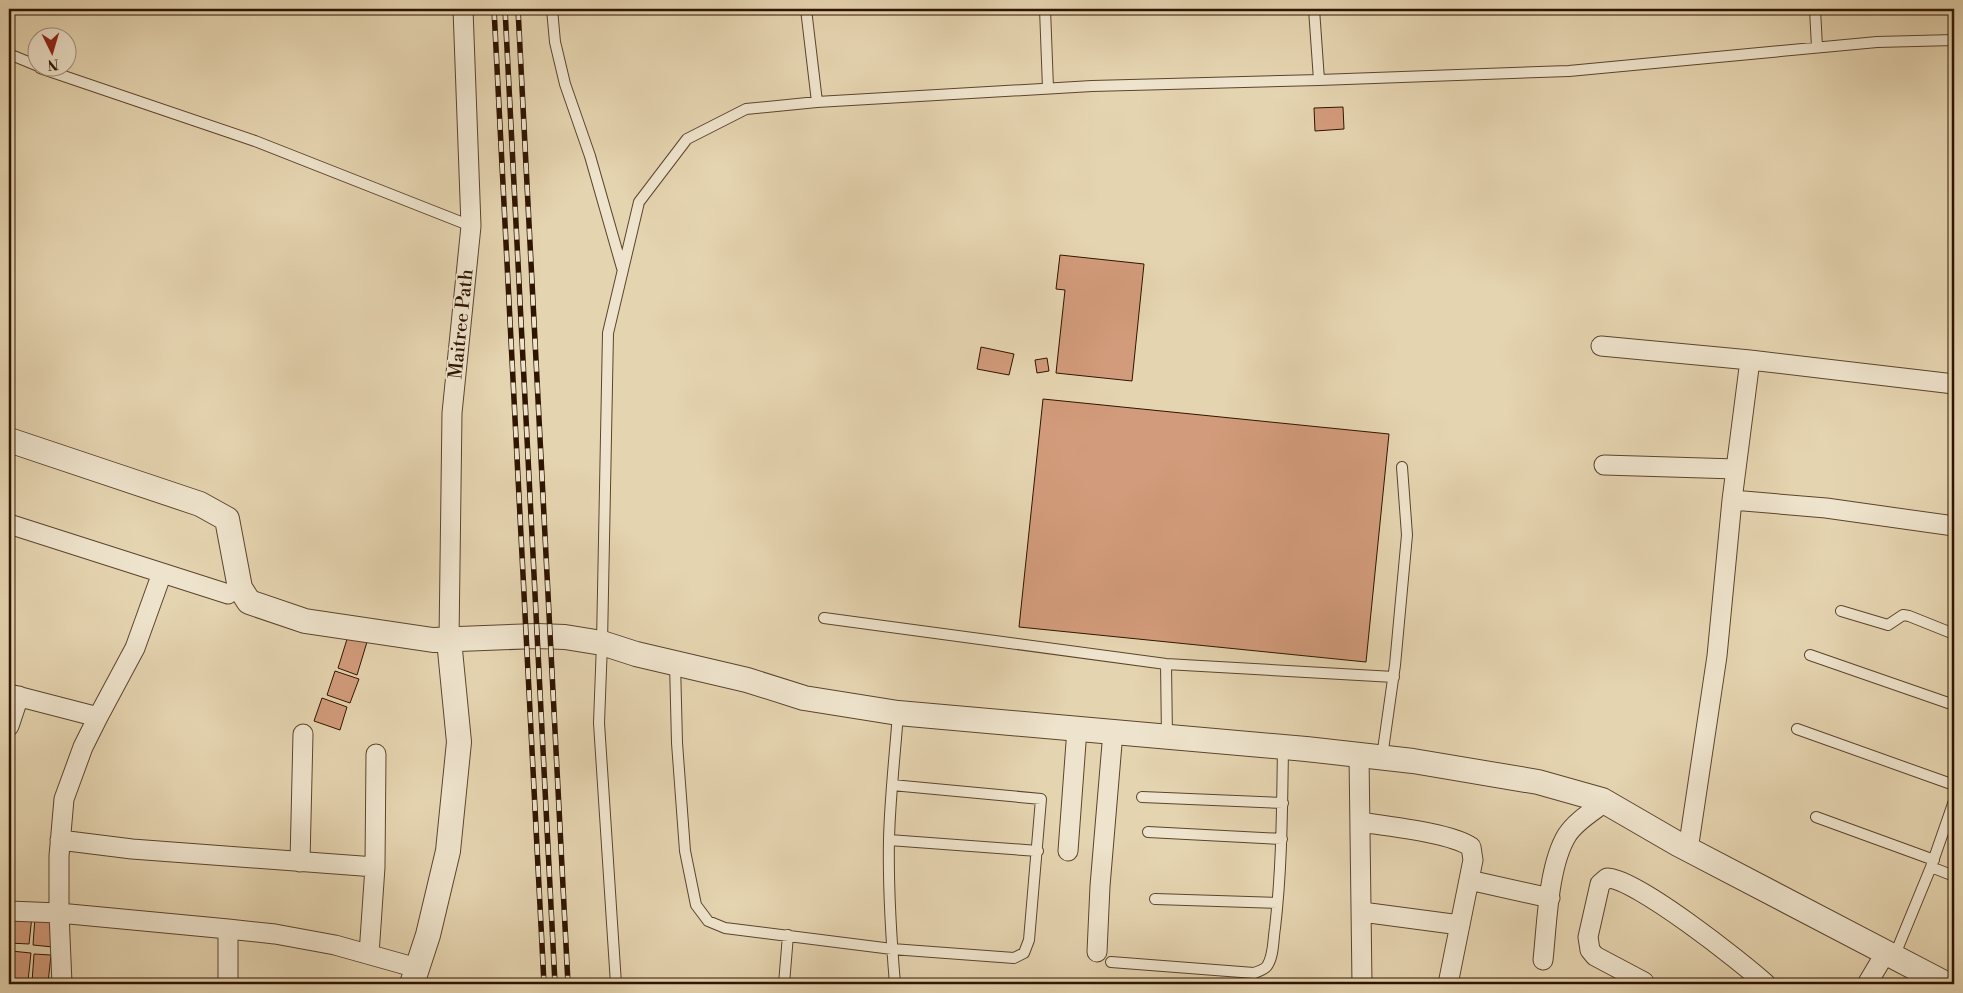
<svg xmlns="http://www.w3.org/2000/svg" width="1963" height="993" viewBox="0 0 1963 993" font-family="'Libre Bodoni',serif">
	<rect width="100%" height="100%" fill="#e5d4b0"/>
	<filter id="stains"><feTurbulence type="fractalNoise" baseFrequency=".004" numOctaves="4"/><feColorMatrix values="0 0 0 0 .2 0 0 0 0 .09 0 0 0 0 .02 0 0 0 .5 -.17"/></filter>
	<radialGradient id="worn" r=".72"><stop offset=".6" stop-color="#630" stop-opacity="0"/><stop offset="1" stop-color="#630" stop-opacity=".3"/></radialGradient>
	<path fill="#d29b7b" stroke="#2f1400" d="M1343 107 1344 129 1315 131 1314 108Z
		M1060 255 1144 264 1132 381 1056 373 1065 290 1056 289Z
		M981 347 1014 354 1009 375 977 369Z
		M1047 358 1049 371 1037 373 1035 360Z
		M1043 399 1389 434 1366 662 1019 627Z
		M348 636 367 642 357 675 338 668Z
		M335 671 359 679 350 703 327 695Z
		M322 698 347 707 340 730 314 721Z
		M11 914 32 916 29 944 9 943Z
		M35 917 56 919 53 947 33 945Z
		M11 951 31 953 28 981 9 980Z
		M34 954 51 955 48 983 32 982Z"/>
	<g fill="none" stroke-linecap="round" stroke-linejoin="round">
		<defs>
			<path id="service" d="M552 9 555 42 565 84 590 156 622 268
				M806 9 817 102
				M1045 9 1048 88
				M1314 9 1319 80
				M1815 9 1817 47
				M9 54 38 66
				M40 68 255 141 471 226
				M1841 611 1888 625 1903 615 1909 616 1954 634
				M824 618 1166 664 1394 677
				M1810 655 1954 705
				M675 663 677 743 685 851 696 905 708 921 725 928 892 949 1014 958 1024 953 1029 940 1041 799 892 785
				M1166 664 1167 737
				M1797 729 1954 785
				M1382 757 1395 665 1407 535 1402 467
				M1142 797 1283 803
				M1816 817 1934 860
				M1148 832 1282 839
				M889 840 1038 851
				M1931 867 1954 876
				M1155 899 1277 903
				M1894 957 1931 867 1954 801
				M1111 962 1254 973C1259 971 1264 970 1267 966 1274 956 1273 939 1275 928 1282 868 1282 808 1283 748
				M616 984 599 723 602 643 608 333 639 202 687 139 746 109 817 102 1092 86 1319 80 1569 71 1877 42 1954 40
				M784 984 788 935
				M895 984C891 936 888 887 889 839 890 797 895 755 898 713"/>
			<path id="minor" d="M1601 346 1750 360 1954 384
				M1604 465 1736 469
				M1732 500 1750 360
				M9 524 228 594
				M449 640 452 413 471 226 463 9
				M9 694 98 717 135 648 162 573
				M9 726 19 696
				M1359 755 1362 984
				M1360 822C1386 826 1452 833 1471 847L1473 860 1448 984
				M60 840 132 849 375 867
				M1688 850 1717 656 1732 500 1826 508 1954 526
				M1068 851 1077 729
				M300 862 303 734
				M1469 880 1550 898
				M9 911 59 913 228 929
				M1362 912 1460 925
				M1097 952 1100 886 1113 732
				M369 954 375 867 376 754
				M1543 960C1547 924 1548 866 1567 835 1576 821 1592 812 1605 802
				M1644 982 1595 956 1590 950 1588 937 1600 884 1607 878C1634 877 1743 963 1766 984
				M62 984 59 913V856L64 799 83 747 98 717
				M228 984V929L275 934 335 945 417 968
				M1867 984 1886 952"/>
			<path id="tertiary" d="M9 440 200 504 227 519 240 588 249 602 305 621 433 640 537 636 565 637 602 643 636 654 747 680 804 698 898 713 1306 749 1413 761 1538 782 1602 800 1678 844 1946 984
				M412 984 428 935 448 851 459 742 449 640"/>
		</defs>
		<use href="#service" stroke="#5c442c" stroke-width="12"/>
		<use href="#minor" stroke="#5c442c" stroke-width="21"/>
		<use href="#tertiary" stroke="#5c442c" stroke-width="26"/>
		<use href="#service" stroke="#eee3cc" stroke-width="10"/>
		<use href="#minor" stroke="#eee3cc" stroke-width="19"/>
		<use href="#tertiary" stroke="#eee3cc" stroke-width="24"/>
		<defs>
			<path id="rail" d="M494 9 544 984
				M505 9 555 984
				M518 9 568 984"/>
		</defs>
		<use href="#rail" stroke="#2f1400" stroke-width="5.5"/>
		<use href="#rail" stroke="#eee3cc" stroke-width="4" stroke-dasharray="11" stroke-linecap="butt"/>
	</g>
	<g text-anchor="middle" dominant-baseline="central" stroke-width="4" stroke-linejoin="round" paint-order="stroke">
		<g font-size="19" fill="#2f1400" stroke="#eee3cc">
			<text transform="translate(461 324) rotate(-84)">Maitree Path</text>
		</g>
	</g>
	<rect width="1963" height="993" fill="none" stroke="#e5d4b0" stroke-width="30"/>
	<rect x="10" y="10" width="1943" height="973" fill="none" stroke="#2f1400" stroke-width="2.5"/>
	<rect x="15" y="15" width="1933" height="963" fill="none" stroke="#2f1400"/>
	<g transform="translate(52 52) rotate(175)"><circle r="24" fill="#eee3cc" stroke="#a2907a"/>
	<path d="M0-4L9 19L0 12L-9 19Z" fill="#8f2418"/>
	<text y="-8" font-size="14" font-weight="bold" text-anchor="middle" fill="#2f1400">N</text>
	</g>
	<rect width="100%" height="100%" filter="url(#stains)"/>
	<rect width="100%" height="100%" fill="url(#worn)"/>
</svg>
